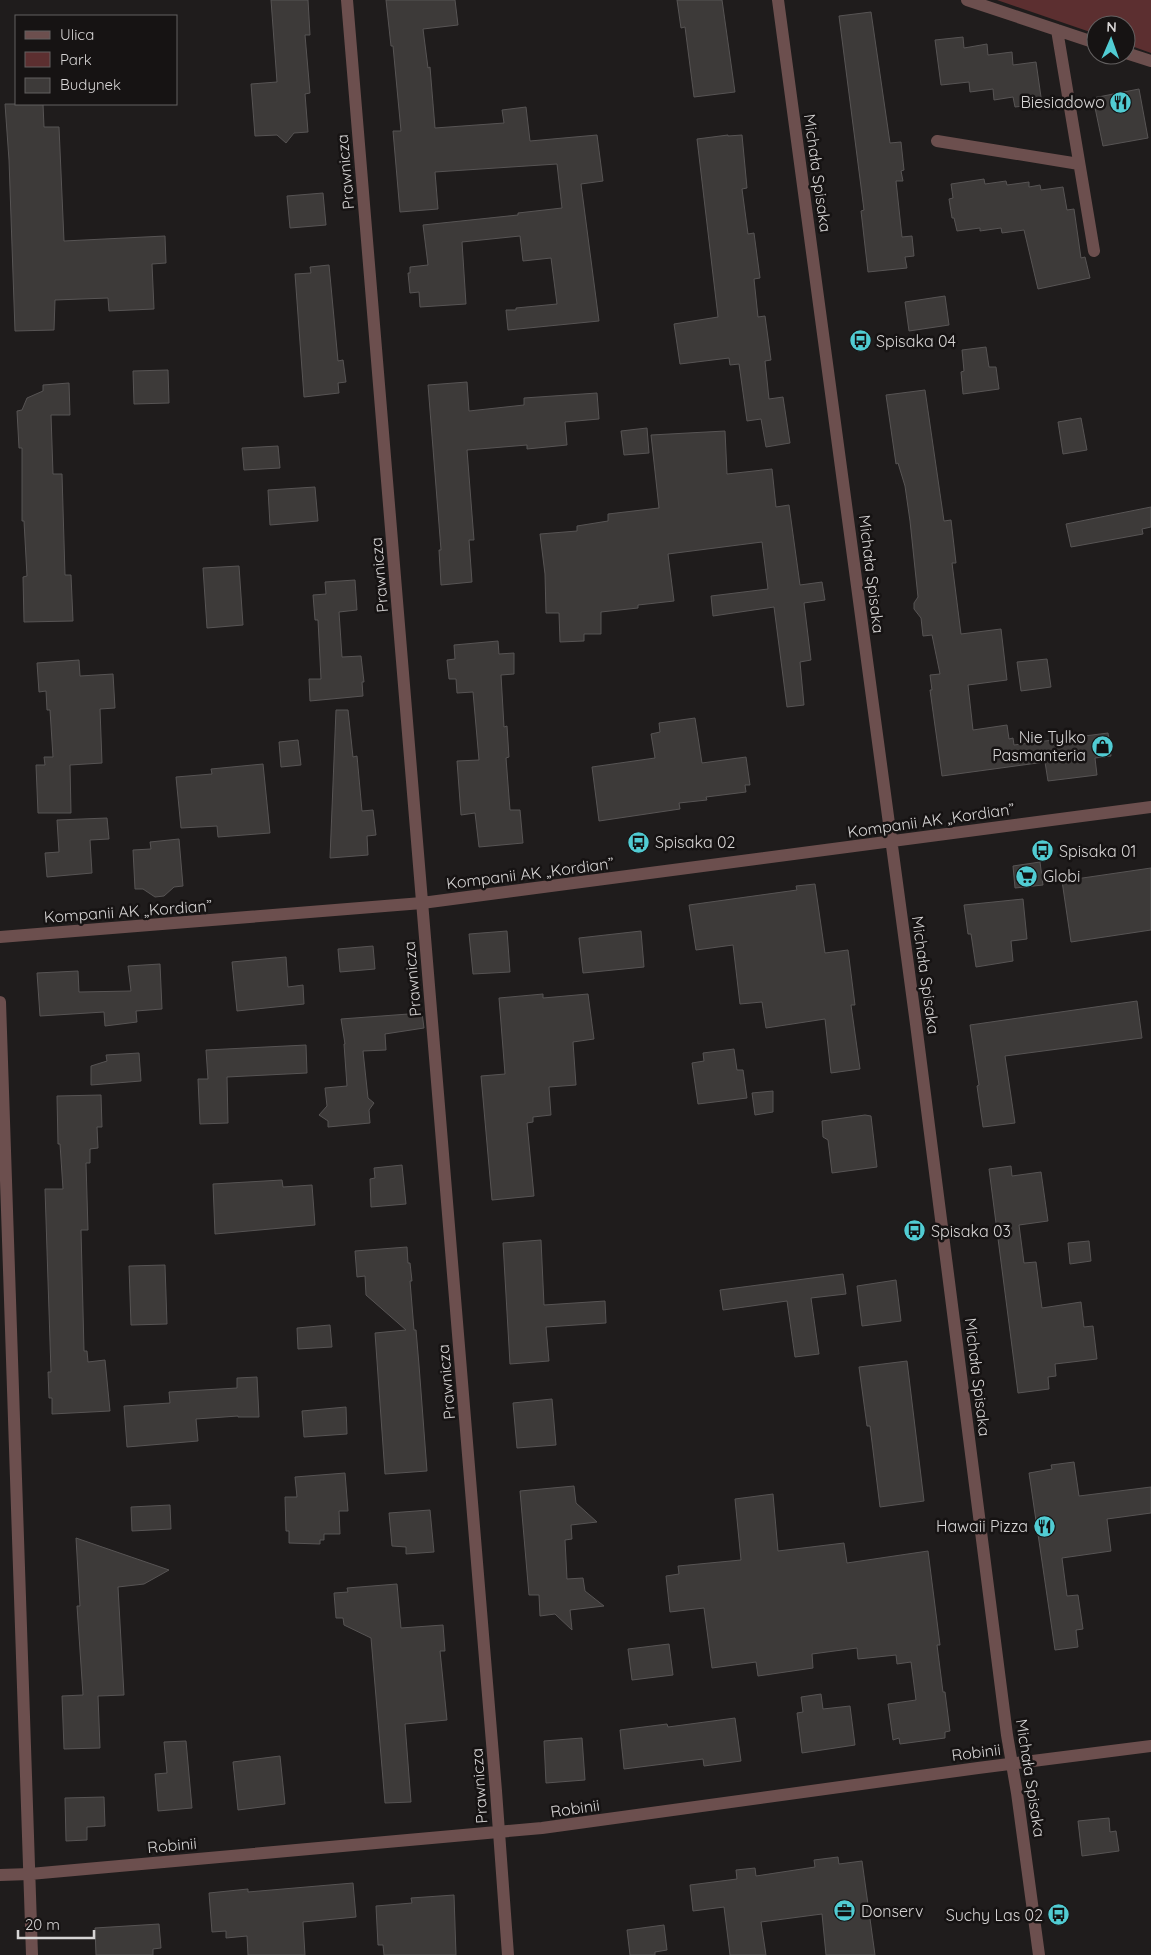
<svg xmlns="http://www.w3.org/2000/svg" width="1151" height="1955" viewBox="0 0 1151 1955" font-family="Quicksand,sans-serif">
	<rect width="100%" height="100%" fill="#1f1c1c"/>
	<path fill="#5c2f30" d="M997 0H1151V53L1126 44V25H1096V34Z"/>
	<path fill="#3d3a39" stroke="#575454" d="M271 0H308L310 35H305L310 93 305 94 308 132 294 133 286 143 277 135 255 136 251 84 277 82Z
		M386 0H455L458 25 423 29 428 68 430 67 435 128 504 123 502 110 526 107 530 141 597 135 603 181 581 184 599 321 508 330 506 310H516V308L557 304 551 258 523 261 520 236 462 242 466 304 420 307 419 292 410 293 408 273H410V267L428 265 423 225 518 215V213L562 208 557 164 435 172 438 209 400 212 393 131H401L393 46H391Z
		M677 0H722L735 92 694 97 685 27 681 28Z
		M871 12 890 143 901 142 904 170 901 171 903 181H896L902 237 912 236 914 256 905 257 907 268 868 272 861 211 864 210 839 16Z
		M963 37 964 48 987 44 988 55 1012 52 1013 65 1036 62 1042 104 1015 107 1013 97 994 100 993 89 970 92 969 82 941 85 935 40Z
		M1139 89 1148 138 1103 146 1093 98Z
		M5 104H43L44 127H59L64 241 165 236 166 263 152 264 154 309 109 311 108 298 55 300 54 330 15 331 9 160Z
		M728 135V136L742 135 747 188 742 189 748 234 754 233 760 278 754 279 758 317 765 316 771 360 765 361 769 399 783 397 790 443 766 447 761 419 747 421 739 364 730 365 729 358 680 364 674 324 718 317 697 139Z
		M984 179 985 184 1006 181 1007 185 1029 182V187L1040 185 1041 190 1063 187 1067 210 1074 209 1081 258 1085 257 1090 278 1038 289 1024 230 1002 233 1001 228 980 231V228L957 231 954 218H952L949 199 953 198 951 184Z
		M323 193 326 225 290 228 287 196Z
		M329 265 338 361 343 360 346 382 338 383 339 393 304 397 295 274 311 273 310 267Z
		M945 296 949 325 909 331 905 302Z
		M986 347 989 367H996L999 389 963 394 961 372 964 371 962 350Z
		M168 370 169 403 134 404 133 371Z
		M467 382 469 411 524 405V398L597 393 599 419 565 422 567 445 527 449V445L467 450 474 540H469L472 582 441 585 439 550H441L428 385Z
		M69 383 70 415H51L53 474H62L65 575H71L73 621 24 622 23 577 27 576 24 521H22V448H19L17 411 22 410 27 398 43 391V385Z
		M925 390 944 521 951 520 956 563H952L961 634 1001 629 1007 680 968 685 973 730 1007 725 1009 739 1013 738 1014 745 1108 733 1111 756 1095 758 1097 775 1048 781 1045 762 942 776 930 690H932L930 675 940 674 932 635 923 636 921 618 914 609V603L918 597 910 521 905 486 898 463 896 464 886 395Z
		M1081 418 1087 450 1063 454 1058 422Z
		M647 428 649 453 624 455 621 431Z
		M725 431 727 474 772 469 776 507 789 505 800 585 822 582 825 600 804 603 811 660 800 662 804 705 787 707 774 607 713 616 711 596 768 589 762 542 668 554 674 601 638 605V608L601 612V634H584V641L560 642 559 613H546L545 574 540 534 577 531V526L608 521V514L659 508 651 435Z
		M278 446 280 468 244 470 242 448Z
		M315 487 318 521 270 525 268 490Z
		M1151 507V527L1142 529 1143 534 1071 547 1066 524Z
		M239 566 243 625 207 628 203 568Z
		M355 580 357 610 339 612 342 657 361 656 364 682H362L363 696 310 701 309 679H321L318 620H315L313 595 326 594 325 582Z
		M498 641 499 654 514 653V674L501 675 504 727 507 726 509 757 506 758 510 810H520L523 843 479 847 475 813 461 815 457 761 479 760 473 692 457 693 456 679H449L447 660 455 659 454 645Z
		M1047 659 1051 687 1021 691 1017 662Z
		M79 660 80 676 113 674 115 708 100 709 102 763 70 765 71 813H38L36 765H45L44 757H53L50 710H47L46 691 39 692 37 663Z
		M336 710H348L353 757 357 756 362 811 373 810 376 835 367 836 368 855 330 858Z
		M695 718 702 763 746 757 750 785H745L746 792 706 797 707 800 679 803 680 809 599 821 592 767 655 758 651 734 660 732 659 723Z
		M298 740 301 765 281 767 279 742Z
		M263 764 270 833 218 837 217 826 181 828 176 777 212 774 211 769Z
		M107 818 109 839 90 840 92 873 47 877 45 853 59 852 57 820Z
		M179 839 183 886 174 887 164 896 155 897 143 889H135L133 850 151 849 150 842Z
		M1040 862 1043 885 1015 888 1013 866Z
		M1151 868V930L1071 942 1062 881Z
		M815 884 825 953 848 950 855 1005H851L860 1069 831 1073 825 1019 766 1028 762 1002 740 1004 733 945 696 950 689 905 797 890 796 886Z
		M1023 899 1027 939 1011 941 1013 961 976 967 971 934H968L964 905Z
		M507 931 510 972 473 974 469 934Z
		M641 931 644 967 583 973 579 938Z
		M373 946 375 969 340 972 338 949Z
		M286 957 288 987 303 985 304 1004 237 1011 232 962Z
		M160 964 162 1009 136 1011 137 1022 105 1026 104 1012 40 1016 37 973 78 971 79 992 131 991 128 966Z
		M543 994V998L588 994 594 1039 573 1042 576 1085 549 1087 551 1115 533 1117V1122L527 1123 534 1196 492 1200 481 1076 505 1074 499 998Z
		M1137 1001 1142 1038 1005 1056 1015 1123 983 1127 977 1086 979 1085 970 1025Z
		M422 1013 424 1028 385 1034 386 1050 363 1051 368 1098 374 1103 369 1110 370 1123 328 1127V1121L319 1115 327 1106 325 1088 347 1086 344 1044H345L341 1019Z
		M306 1045 307 1073 227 1077 228 1123 200 1124 198 1079H208L206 1050Z
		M734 1049 737 1070H743L747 1098 698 1104 692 1063 704 1061 703 1053Z
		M139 1053 141 1081 91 1085V1066L107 1061 106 1055Z
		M773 1091V1112L755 1115 752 1093Z
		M101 1095 102 1127H97L98 1148 90 1149V1163H86L88 1230H81L84 1351H87L88 1362 105 1360 110 1411 52 1414V1398H49L48 1372H51L45 1189H63L60 1144H58L57 1096Z
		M865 1115 871 1116 877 1167 832 1173 828 1140 823 1137 822 1121Z
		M402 1165 406 1204 371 1207 370 1179 375 1178 374 1168Z
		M1011 1166 1012 1176 1041 1172 1048 1221 1019 1225 1024 1263 1036 1262 1042 1308 1081 1302 1084 1327 1093 1326 1097 1359 1055 1364 1056 1376 1048 1377 1049 1389 1018 1393 989 1169Z
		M282 1180 283 1187 312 1185 315 1225 215 1234 213 1184Z
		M541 1240 544 1305 605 1301 606 1323 546 1327 549 1361 510 1364 503 1243Z
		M1089 1241 1091 1261 1070 1264 1068 1243Z
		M407 1247 408 1263H410L412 1281H410L414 1330H416L419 1365 427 1471 385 1474 375 1333 406 1330 366 1295 365 1276 357 1277 355 1251Z
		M165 1265 167 1324 131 1325 129 1266Z
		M843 1274 846 1294 811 1298 819 1354 795 1357 787 1301 723 1310 720 1290Z
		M896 1280 901 1321 862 1326 857 1286Z
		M330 1325 332 1347 298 1349 297 1328Z
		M907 1361 924 1501 880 1507 870 1426H867L859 1367Z
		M257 1377 259 1417H238V1416L196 1419 198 1441 127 1447 124 1406 170 1403 169 1392 237 1388V1378Z
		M552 1399 556 1445 517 1448 513 1403Z
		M346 1407 347 1434 304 1437 302 1411Z
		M1074 1462 1079 1496 1151 1487V1513L1107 1519 1111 1551 1062 1558 1067 1596 1078 1595 1083 1629 1076 1630 1078 1647 1055 1650 1029 1473 1052 1469 1051 1465Z
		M345 1473 348 1511H339L340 1534H324V1540H320V1544L289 1543V1531H286L285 1497H297L295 1477Z
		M574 1486 576 1503 597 1522 571 1525 572 1539 565 1540 567 1579 583 1578 585 1591 604 1606 570 1610 572 1630 555 1614 540 1616 539 1595H529L520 1491Z
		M773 1494 778 1551 844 1543 847 1563 928 1551 940 1645H937L943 1692H945L950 1731 945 1732V1738L900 1744 899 1738 893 1740 888 1704 916 1700 911 1662 897 1664 896 1655 858 1659 857 1648 812 1654 813 1668 758 1676 756 1662 712 1668 704 1608 670 1612 666 1576 679 1574 678 1566 741 1560 735 1499Z
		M170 1505 171 1529 132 1531 131 1507Z
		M430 1510 434 1552 406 1554V1547L392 1546 389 1513Z
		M76 1538 169 1570 144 1584 118 1587 124 1695 98 1696 100 1748 64 1749 62 1696 83 1695 77 1606H80Z
		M397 1584 401 1628 443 1625 445 1651H440L447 1720 405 1724 411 1802 385 1803 371 1638 344 1625 343 1618H336L334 1593 348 1592 347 1588Z
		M669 1644 673 1675 632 1680 628 1649Z
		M821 1694 823 1709 850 1706 855 1745 802 1753 797 1713 803 1712 801 1697Z
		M735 1718 741 1761 704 1766 703 1759 624 1769 620 1730 667 1724 668 1727Z
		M582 1738 585 1780 546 1783 544 1741Z
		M186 1741 192 1808 158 1811 155 1774 167 1773 164 1742Z
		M280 1756 285 1804 238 1810 233 1762Z
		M104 1797 105 1826 87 1827V1840L66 1841 65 1798Z
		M1109 1818 1110 1832 1116 1831 1119 1851 1082 1856 1078 1821Z
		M838 1857 839 1864 862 1861 875 1955H826L822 1914 761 1922 766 1955H730L724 1907 693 1911 690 1885 737 1879 736 1870 755 1868 756 1876 815 1867 814 1860Z
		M353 1883 356 1917 303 1922 305 1955H248L247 1936 226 1938V1931L212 1932 209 1893 248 1889V1892Z
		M454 1895 456 1955H384L383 1945H378L376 1906 412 1903 411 1898Z
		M159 1924 161 1948 153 1949V1955H96L95 1928Z
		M664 1925 667 1950 655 1952V1955H630L627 1930Z"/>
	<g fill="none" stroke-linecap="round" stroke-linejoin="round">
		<path stroke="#6c4f4e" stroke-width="12" d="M347 0 496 1791 508 1955
			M778 0 916 1024 1007 1735 1017 1793 1039 1955
			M967 0 1096 43
			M1057 30 1094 251
			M1126 53 1151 61
			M937 141 1079 164
			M0 937 422 903 1151 807
			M0 1002 32 1955
			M0 1875 30 1874 542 1828 978 1768 1151 1746"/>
	</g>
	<defs>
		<symbol id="restaurant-disc" viewBox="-11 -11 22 22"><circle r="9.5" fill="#51ccd3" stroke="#161313"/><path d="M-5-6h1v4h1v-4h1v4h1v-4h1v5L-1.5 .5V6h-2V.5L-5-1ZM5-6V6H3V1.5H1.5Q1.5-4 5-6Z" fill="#111"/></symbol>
		<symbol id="bus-disc" viewBox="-11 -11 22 22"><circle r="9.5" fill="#51ccd3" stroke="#161313"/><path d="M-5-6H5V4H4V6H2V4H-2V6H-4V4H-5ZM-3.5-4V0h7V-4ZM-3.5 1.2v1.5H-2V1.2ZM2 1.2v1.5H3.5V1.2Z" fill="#111"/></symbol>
		<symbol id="shop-disc" viewBox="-11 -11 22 22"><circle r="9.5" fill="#51ccd3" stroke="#161313"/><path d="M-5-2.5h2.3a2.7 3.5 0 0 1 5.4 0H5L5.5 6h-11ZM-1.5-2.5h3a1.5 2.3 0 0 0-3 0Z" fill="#111"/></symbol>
		<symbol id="supermarket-disc" viewBox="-11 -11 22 22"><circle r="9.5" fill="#51ccd3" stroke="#161313"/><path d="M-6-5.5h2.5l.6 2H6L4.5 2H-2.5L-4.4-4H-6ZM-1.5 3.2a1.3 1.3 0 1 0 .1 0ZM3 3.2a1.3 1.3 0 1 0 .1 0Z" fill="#111"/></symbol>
		<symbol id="office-disc" viewBox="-11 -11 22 22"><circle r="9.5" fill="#51ccd3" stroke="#161313"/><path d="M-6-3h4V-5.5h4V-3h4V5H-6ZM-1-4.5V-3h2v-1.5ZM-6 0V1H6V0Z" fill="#111"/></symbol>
	</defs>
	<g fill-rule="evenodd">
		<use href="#restaurant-disc" x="1108" y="90" width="25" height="25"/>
		<use href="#bus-disc" x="848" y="328" width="25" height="25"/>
		<use href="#shop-disc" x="1090" y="734" width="25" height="25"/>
		<use href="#bus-disc" x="626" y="830" width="25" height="25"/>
		<use href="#bus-disc" x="1030" y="838" width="25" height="25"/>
		<use href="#supermarket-disc" x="1014" y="864" width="25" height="25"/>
		<use href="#bus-disc" x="902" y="1218" width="25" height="25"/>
		<use href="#restaurant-disc" x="1032" y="1514" width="25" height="25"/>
		<use href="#office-disc" x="832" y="1898" width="25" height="25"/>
		<use href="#bus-disc" x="1046" y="1902" width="25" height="25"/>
	</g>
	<g text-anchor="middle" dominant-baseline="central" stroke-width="5" stroke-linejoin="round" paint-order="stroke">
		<g font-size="16" fill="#d6d4d4" stroke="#161313" text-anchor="start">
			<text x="1105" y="102" text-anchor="end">Biesiadowo</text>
			<text x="876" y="341">Spisaka 04</text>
			<text x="1086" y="737" text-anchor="end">Nie Tylko<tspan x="1086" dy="18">Pasmanteria</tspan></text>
			<text x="655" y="842">Spisaka 02</text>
			<text x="1059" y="851">Spisaka 01</text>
			<text x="1043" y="876">Globi</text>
			<text x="931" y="1231">Spisaka 03</text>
			<text x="1028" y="1526" text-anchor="end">Hawaii Pizza</text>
			<text x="861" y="1911">Donserv</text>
			<text x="1043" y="1915" text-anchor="end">Suchy Las 02</text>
		</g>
		<g font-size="16" fill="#d6d4d4" stroke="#161313">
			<text transform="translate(345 172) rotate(-95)">Prawnicza</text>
			<text transform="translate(818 173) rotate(82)">Michała Spisaka</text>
			<text transform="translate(872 574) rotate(83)">Michała Spisaka</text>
			<text transform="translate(379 575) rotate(-95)">Prawnicza</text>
			<text transform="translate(931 820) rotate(-8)">Kompanii AK „Kordian”</text>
			<text transform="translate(530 873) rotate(-7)">Kompanii AK „Kordian”</text>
			<text transform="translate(128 911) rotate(-4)">Kompanii AK „Kordian”</text>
			<text transform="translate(926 975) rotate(82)">Michała Spisaka</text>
			<text transform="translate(412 979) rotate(-95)">Prawnicza</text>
			<text transform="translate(978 1377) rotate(83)">Michała Spisaka</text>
			<text transform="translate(446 1382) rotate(-95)">Prawnicza</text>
			<text transform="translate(976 1752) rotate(-7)">Robinii</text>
			<text transform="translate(1031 1778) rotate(81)">Michała Spisaka</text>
			<text transform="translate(479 1786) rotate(-94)">Prawnicza</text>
			<text transform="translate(575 1808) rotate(-8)">Robinii</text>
			<text transform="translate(172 1845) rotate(-5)">Robinii</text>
		</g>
	</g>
	<rect x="15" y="15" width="162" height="90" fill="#161313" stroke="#636060"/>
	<rect x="25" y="31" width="25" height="8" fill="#6c4f4e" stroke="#636060"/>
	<text x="60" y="40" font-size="15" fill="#d6d4d4">Ulica</text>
	<rect x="25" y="52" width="25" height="15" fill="#5c2f30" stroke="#636060"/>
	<text x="60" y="65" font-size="15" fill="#d6d4d4">Park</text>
	<rect x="25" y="78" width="25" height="15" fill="#3d3a39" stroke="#636060"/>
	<text x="60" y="90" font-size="15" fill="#d6d4d4">Budynek</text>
	<g transform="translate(1111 40) rotate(2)"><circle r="24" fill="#161313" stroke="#636060"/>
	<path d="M0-4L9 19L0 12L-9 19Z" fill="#51ccd3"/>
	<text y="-8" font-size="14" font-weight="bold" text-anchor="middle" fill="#d6d4d4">N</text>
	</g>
	<path d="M18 1930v8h76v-8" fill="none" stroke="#d6d4d4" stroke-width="2.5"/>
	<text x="25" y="1930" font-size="15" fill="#d6d4d4" stroke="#161313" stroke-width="4" paint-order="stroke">20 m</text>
</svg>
